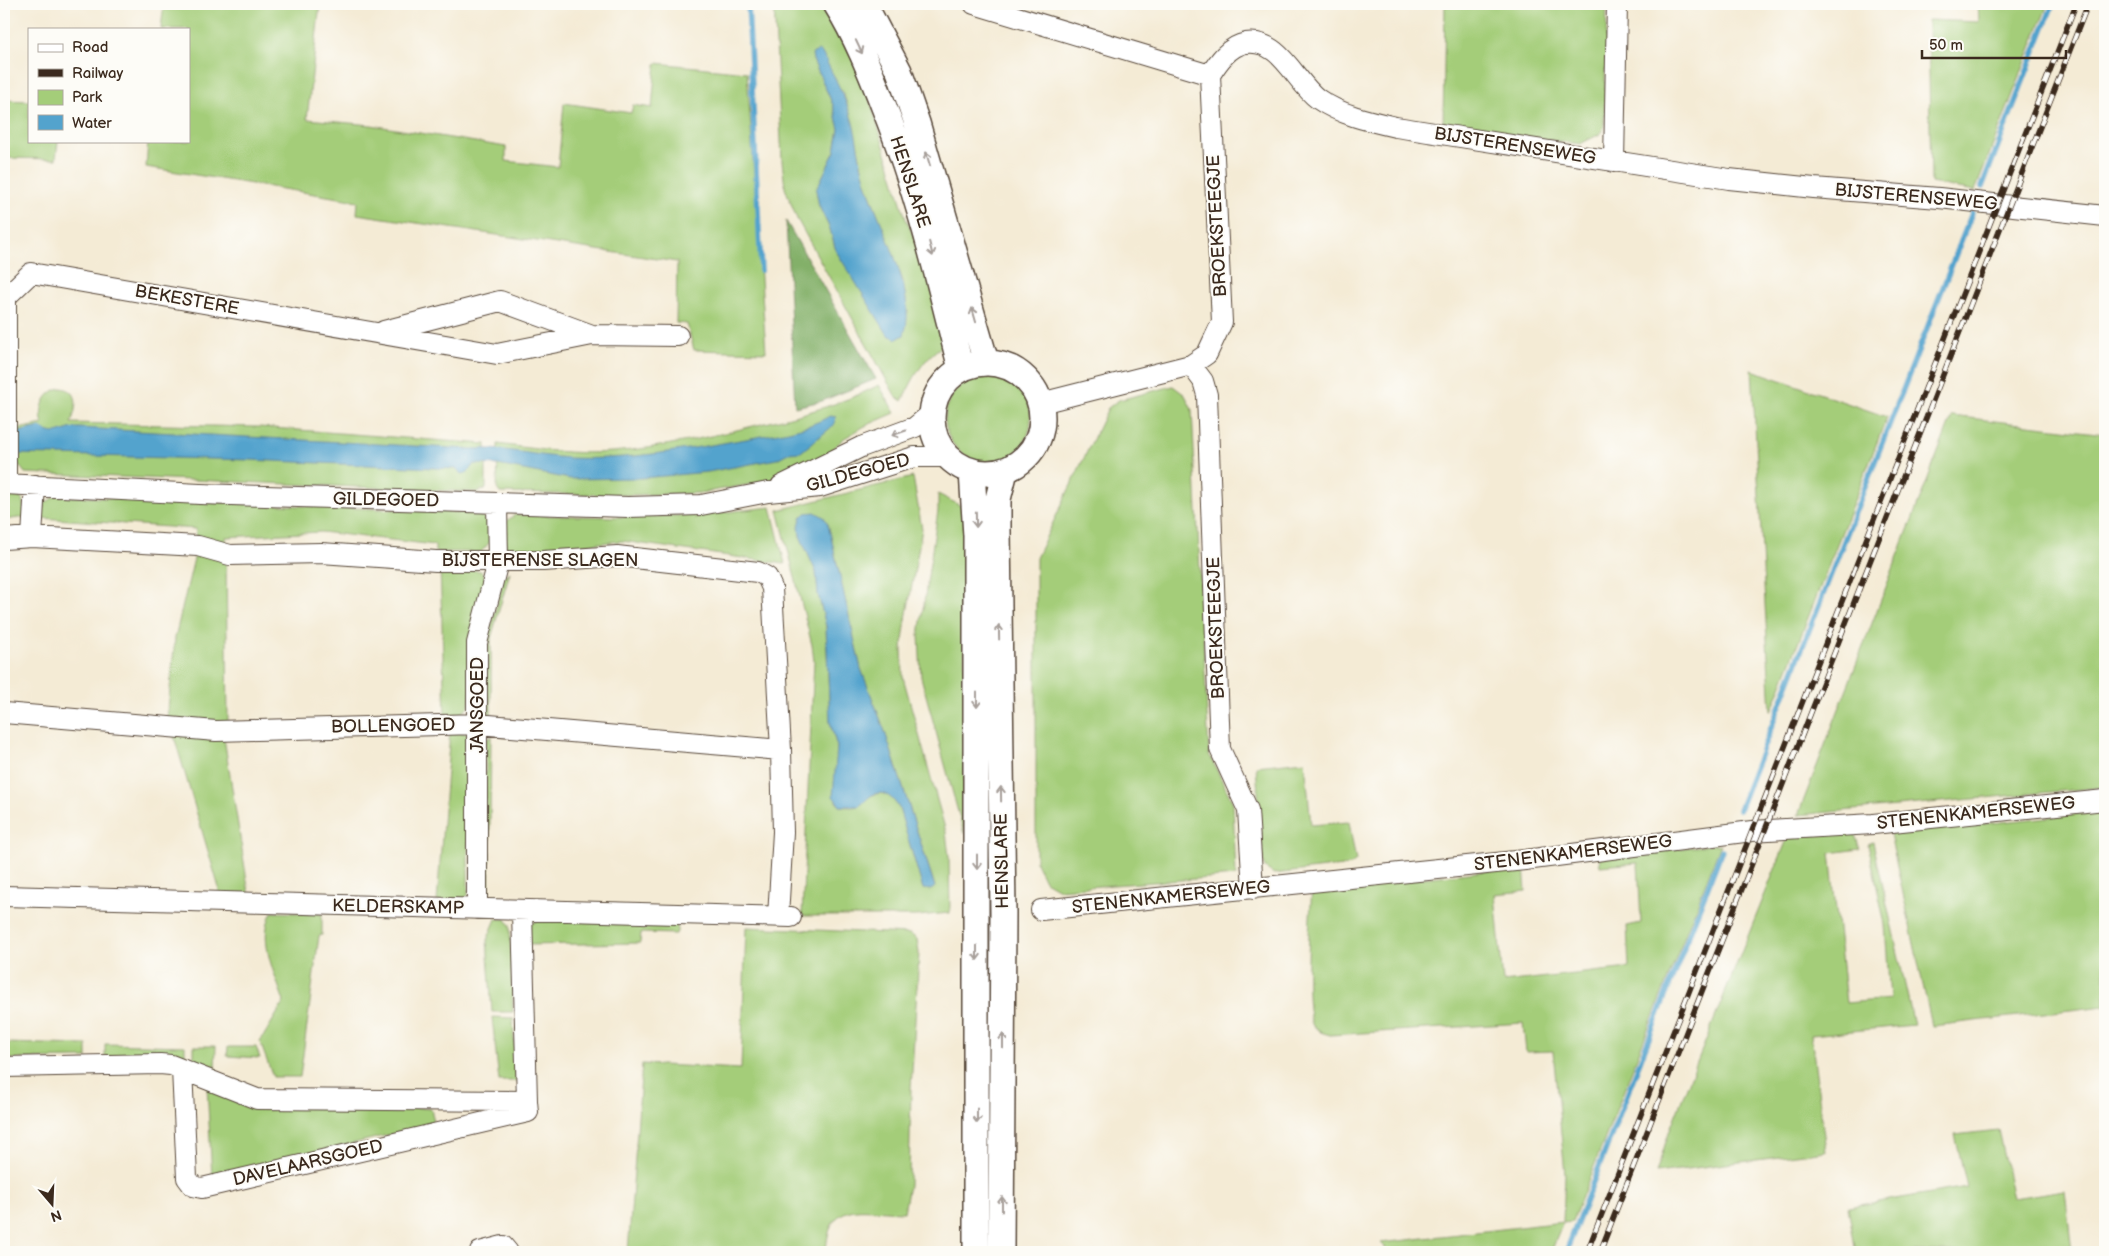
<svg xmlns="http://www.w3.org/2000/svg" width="2109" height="1256" viewBox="0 0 2109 1256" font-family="'Balsamiq Sans',sans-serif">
	<rect width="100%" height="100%" fill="#fdfcf7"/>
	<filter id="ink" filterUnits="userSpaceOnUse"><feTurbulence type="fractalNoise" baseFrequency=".02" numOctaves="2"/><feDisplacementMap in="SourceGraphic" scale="10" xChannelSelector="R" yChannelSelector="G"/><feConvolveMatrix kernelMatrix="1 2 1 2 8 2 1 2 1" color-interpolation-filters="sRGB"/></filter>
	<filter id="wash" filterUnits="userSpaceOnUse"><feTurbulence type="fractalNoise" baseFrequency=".0096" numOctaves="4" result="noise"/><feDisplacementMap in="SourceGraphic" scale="20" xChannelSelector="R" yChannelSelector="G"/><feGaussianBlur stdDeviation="1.12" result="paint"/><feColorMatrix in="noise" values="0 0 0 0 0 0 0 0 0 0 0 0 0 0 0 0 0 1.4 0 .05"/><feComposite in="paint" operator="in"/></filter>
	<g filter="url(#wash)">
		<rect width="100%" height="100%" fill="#f4ebd5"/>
		<path fill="#a4cd79" stroke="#707c4c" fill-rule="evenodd" d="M164 4H320L307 119 371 125 506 147V161L558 167 564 103 631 113 633 105 652 108 656 63 747 72 766 352 694 350 687 324 676 323 677 262 357 214 358 201 146 167 148 141H189V29H161Z
			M774 4H828L857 57 906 219 918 246 948 343C923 356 914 378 902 401L896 397 797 219 785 188 782 161ZM813 60 843 92 853 123 864 178 903 281 908 313 836 251 830 229 819 206 816 190 835 151 839 129 833 105Z
			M1445 4H1607L1604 127 1600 134 1580 144 1443 126Z
			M1978 4H2048L1975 191 1931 183 1928 20 1979 22Z
			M4 100 29 101V141H58L56 159 4 158Z
			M1752 370 1887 417 1771 712Z
			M945 419a43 43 0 1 1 86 0a43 43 0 1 1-86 0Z
			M879 385 895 413 865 426 843 439 826 456 770 481 700 493 629 495 500 493 497 489 498 444C536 449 574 455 612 452 660 448 710 437 757 425 800 415 840 405 879 385Z
			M1173 386 1185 395 1192 410 1209 754 1233 803 1236 876 1059 889 1045 881 1036 862V558L1108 408 1119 400Z
			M61 388C82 390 76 410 71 423L259 427 486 444V489L477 492 25 473 15 460V433L18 429 43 424C38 409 45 391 61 388Z
			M1952 416 2105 434V787L1798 815Z
			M913 477 922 529 906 619 902 648 903 677 946 832 949 857 950 913 917 916H802L814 661 812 645 778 510ZM828 524 861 669 884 729 935 886 923 889 899 808C893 798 885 790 873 795 868 796 865 802 860 805 855 808 846 807 840 806L836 802 837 747 830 722 826 626 818 594 816 572 800 536Z
			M938 494 965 508 964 834 921 677 919 635 938 511Z
			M4 495H13L22 499 26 517 4 520Z
			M56 496 477 513 489 522V543L481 552H435V545L321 532 226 537V549L195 540 196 529 41 518 45 503Z
			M771 507 785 564 622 541 526 550 512 555 506 550 505 522 515 515 623 517 700 515Z
			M196 550 226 560 228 723 167 719 175 638Z
			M440 567 481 571 487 579 469 706 460 715 445 716Z
			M510 572 491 638V715L485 708 488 638 504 577Z
			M450 731 465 733 468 736V895L464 900 437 902Z
			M173 733 224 738 249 893 218 897 219 888Z
			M491 736 489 901 485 897 486 740Z
			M1305 761 1311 825 1349 822 1356 861 1351 865 1274 874 1265 868 1263 859 1256 766Z
			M2105 811V1006L1932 1026 1890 834Z
			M1854 832 1860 849 1830 853 1846 1003 1890 999 1885 925 1868 844 1873 842 1914 1025 1811 1035 1826 1151 1656 1173 1670 1129 1788 837Z
			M1721 844 1572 1222 1563 1223 1551 1252H1390L1381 1243 1563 1222 1565 1174 1553 1051 1526 1052 1523 1023 1330 1035C1324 1033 1317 1032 1313 1026 1303 1010 1310 913 1312 890L1524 867 1526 891 1495 894 1503 982 1629 968 1627 926 1641 923 1638 863 1600 866 1599 857Z
			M272 912 322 914V935L319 936 300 1077H273L260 1042 284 1002C275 973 257 940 272 912Z
			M496 919H506L510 926 513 1012H492L487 940Z
			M541 919 675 923 678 929 676 934 641 933 640 943 525 945 530 924Z
			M746 927 910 934 917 939 919 953 911 1089 909 1185 904 1212C861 1211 829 1197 826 1252H628L642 1064 741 1069Z
			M492 1017 513 1018 516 1081H499Z
			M4 1043 87 1045V1058L4 1059Z
			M105 1044 185 1046V1058L182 1062 105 1057Z
			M194 1046H216L215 1070 212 1074 194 1067Z
			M228 1047H256L260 1058 227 1056Z
			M207 1086 431 1109 434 1121 425 1126 212 1178Z
			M1998 1130 2013 1198 2065 1190 2072 1252H1856L1848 1207 1967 1187 1955 1135Z"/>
		<path fill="#83b069" stroke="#5f6d44" d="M786 221 876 379 822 401 795 407Z"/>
		<path fill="#53a3cd" stroke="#476676" d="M818 51 822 53C834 76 846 98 853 123 858 141 859 160 865 179 877 222 919 292 904 335L897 339 888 335 836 251 830 229 819 206 816 190 835 151 839 129 833 105 813 60 812 54Z
			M830 416 836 417 834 425 801 452 788 453 777 459 708 472 642 478 570 479 498 465 474 464 467 473 461 474 457 469 249 460 15 454V433L40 427C59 440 61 427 80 428L471 449C505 447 536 456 569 458 628 461 688 449 746 439 775 433 804 431 830 416Z
			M815 512 824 517 828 524 861 669 884 729 935 887 931 890 923 889 899 808C893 798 884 789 872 795 867 798 864 803 859 806H840L833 796 837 747 830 722 826 626 818 594 816 572 800 536 799 526 801 518 806 513Z"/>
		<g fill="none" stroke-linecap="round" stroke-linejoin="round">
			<path stroke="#53a3cd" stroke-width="5.5" d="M748 4 761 270
				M1982 187 2053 4
				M1739 810 1972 213
				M1566 1252 1722 850"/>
		</g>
	</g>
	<g filter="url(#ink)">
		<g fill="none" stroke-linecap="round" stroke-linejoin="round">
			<defs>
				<path id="minor" d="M974 4 1210 75
					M1210 75C1218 62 1229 46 1246 43 1280 38 1295 82 1318 99 1341 115 1369 121 1396 127L1729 179 1814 188 1939 198 2105 216
					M1614 162 1617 4
					M4 293 6 297V484
					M6 297 31 273 497 354 592 335 678 336
					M384 331 500 301 592 335
					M1191 365 1207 354 1222 322 1210 75
					M1041 403 1191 365 1203 381 1207 395 1220 749 1248 810 1253 889
					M4 484 200 494 628 507 701 505 768 492 820 487 914 457H949
					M781 486 861 447 915 427 932 413
					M32 537 35 485
					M4 539 32 537 198 546 230 555 321 553 436 561H543L617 556 758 572 767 577 772 588 781 750 783 832 778 917
					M4 713 216 731 477 724 781 750
					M4 896 791 917
					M477 909V643L498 562 497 503
					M1041 910 1525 860 1752 831 1873 824 2105 800
					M522 911 527 1101
					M4 1067 160 1064 171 1065 257 1099 527 1101 528 1112 202 1188 193 1186 187 1178 182 1069
					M480 1252 503 1246 508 1252"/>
				<path id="tertiary" d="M836 4C856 36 870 71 884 107 918 192 939 280 961 369
					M864 4 899 71 917 123 986 362
					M932 418a55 55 0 1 1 110 0a55 55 0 1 1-110 0Z
					M972 471 976 536V1252
					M1001 1252 1003 913 998 530V499L1005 471"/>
			</defs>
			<use href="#minor" stroke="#574739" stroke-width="22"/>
			<use href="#tertiary" stroke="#574739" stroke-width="28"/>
			<use href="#minor" stroke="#fff" stroke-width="20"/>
			<use href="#tertiary" stroke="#fff" stroke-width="25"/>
			<defs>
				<path id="rail" d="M1587 1252 2076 4
					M1600 1252 2088 4"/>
			</defs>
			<use href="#rail" stroke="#3b2a1e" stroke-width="5.5"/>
			<use href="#rail" stroke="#fdfcf7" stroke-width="4" stroke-dasharray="11" stroke-linecap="butt"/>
		</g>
		<defs><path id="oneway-shaft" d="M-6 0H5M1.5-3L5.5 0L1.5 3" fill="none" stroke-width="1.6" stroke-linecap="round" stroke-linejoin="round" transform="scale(1.25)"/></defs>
		<g stroke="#a79f9a">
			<use href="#oneway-shaft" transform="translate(859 47) rotate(65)"/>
			<use href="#oneway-shaft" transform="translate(928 159) rotate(-107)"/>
			<use href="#oneway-shaft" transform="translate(931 249) rotate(76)"/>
			<use href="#oneway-shaft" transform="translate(974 315) rotate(-106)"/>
			<use href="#oneway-shaft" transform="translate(899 433) rotate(161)"/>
			<use href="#oneway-shaft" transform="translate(976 520) rotate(89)"/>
			<use href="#oneway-shaft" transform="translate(999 632) rotate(-91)"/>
			<use href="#oneway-shaft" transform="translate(977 700) rotate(90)"/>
			<use href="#oneway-shaft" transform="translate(1001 794) rotate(-91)"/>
			<use href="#oneway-shaft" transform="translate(977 862) rotate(90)"/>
			<use href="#oneway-shaft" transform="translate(977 953) rotate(90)"/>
			<use href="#oneway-shaft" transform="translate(1003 1041) rotate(-90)"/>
			<use href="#oneway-shaft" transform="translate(977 1116) rotate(90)"/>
			<use href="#oneway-shaft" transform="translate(1002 1204) rotate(-90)"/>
		</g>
	</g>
	<g text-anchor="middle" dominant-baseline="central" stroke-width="4" stroke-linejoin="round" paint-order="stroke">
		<g font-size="18" fill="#3b2a1e" stroke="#fdfcf7">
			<text transform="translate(1515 146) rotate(9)">BIJSTERENSEWEG</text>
			<text transform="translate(910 182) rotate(72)">HENSLARE</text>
			<text transform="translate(1916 197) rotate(5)">BIJSTERENSEWEG</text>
			<text transform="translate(1217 226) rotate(-93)">BROEKSTEEGJE</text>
			<text transform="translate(187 300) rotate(10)">BEKESTERE</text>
			<text transform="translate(858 473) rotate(-15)">GILDEGOED</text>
			<text transform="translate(386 500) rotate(1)">GILDEGOED</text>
			<text x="540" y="560">BIJSTERENSE SLAGEN</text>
			<text transform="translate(1216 628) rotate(-92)">BROEKSTEEGJE</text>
			<text transform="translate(477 705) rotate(-90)">JANSGOED</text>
			<text transform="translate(393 726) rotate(-1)">BOLLENGOED</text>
			<text transform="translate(1976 813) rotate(-6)">STENENKAMERSEWEG</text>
			<text transform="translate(1573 853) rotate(-7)">STENENKAMERSEWEG</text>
			<text transform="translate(1002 861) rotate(-91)">HENSLARE</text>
			<text transform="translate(1171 897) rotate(-6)">STENENKAMERSEWEG</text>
			<text transform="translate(398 907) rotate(1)">KELDERSKAMP</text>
			<text transform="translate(308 1163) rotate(-13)">DAVELAARSGOED</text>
		</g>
	</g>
	<rect width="2109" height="1256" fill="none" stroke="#fdfcf7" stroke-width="20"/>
	<rect x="28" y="28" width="162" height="115" fill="#fdfcf7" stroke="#afa8a0"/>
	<rect x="38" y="44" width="25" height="8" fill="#ffffff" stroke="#afa8a0"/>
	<text x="72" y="52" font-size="15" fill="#3b2a1e">Road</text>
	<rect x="38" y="69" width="25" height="8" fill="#3b2a1e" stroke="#afa8a0"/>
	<text x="72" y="78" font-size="15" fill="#3b2a1e">Railway</text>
	<rect x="38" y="90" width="25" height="15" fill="#a4cd79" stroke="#afa8a0"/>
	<text x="72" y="102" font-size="15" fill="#3b2a1e">Park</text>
	<rect x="38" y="115" width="25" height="15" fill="#53a3cd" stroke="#afa8a0"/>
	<text x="72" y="128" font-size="15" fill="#3b2a1e">Water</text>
	<g transform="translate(52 1204) rotate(161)" stroke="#fdfcf7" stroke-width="4" paint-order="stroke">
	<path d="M0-4L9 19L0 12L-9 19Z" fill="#3b2a1e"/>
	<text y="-8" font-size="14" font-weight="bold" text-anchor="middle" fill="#3b2a1e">N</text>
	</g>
	<path d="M1922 50v8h144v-8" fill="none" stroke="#3b2a1e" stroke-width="2.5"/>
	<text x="1929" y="50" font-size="15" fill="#3b2a1e" stroke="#fdfcf7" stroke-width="4" paint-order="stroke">50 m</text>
</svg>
